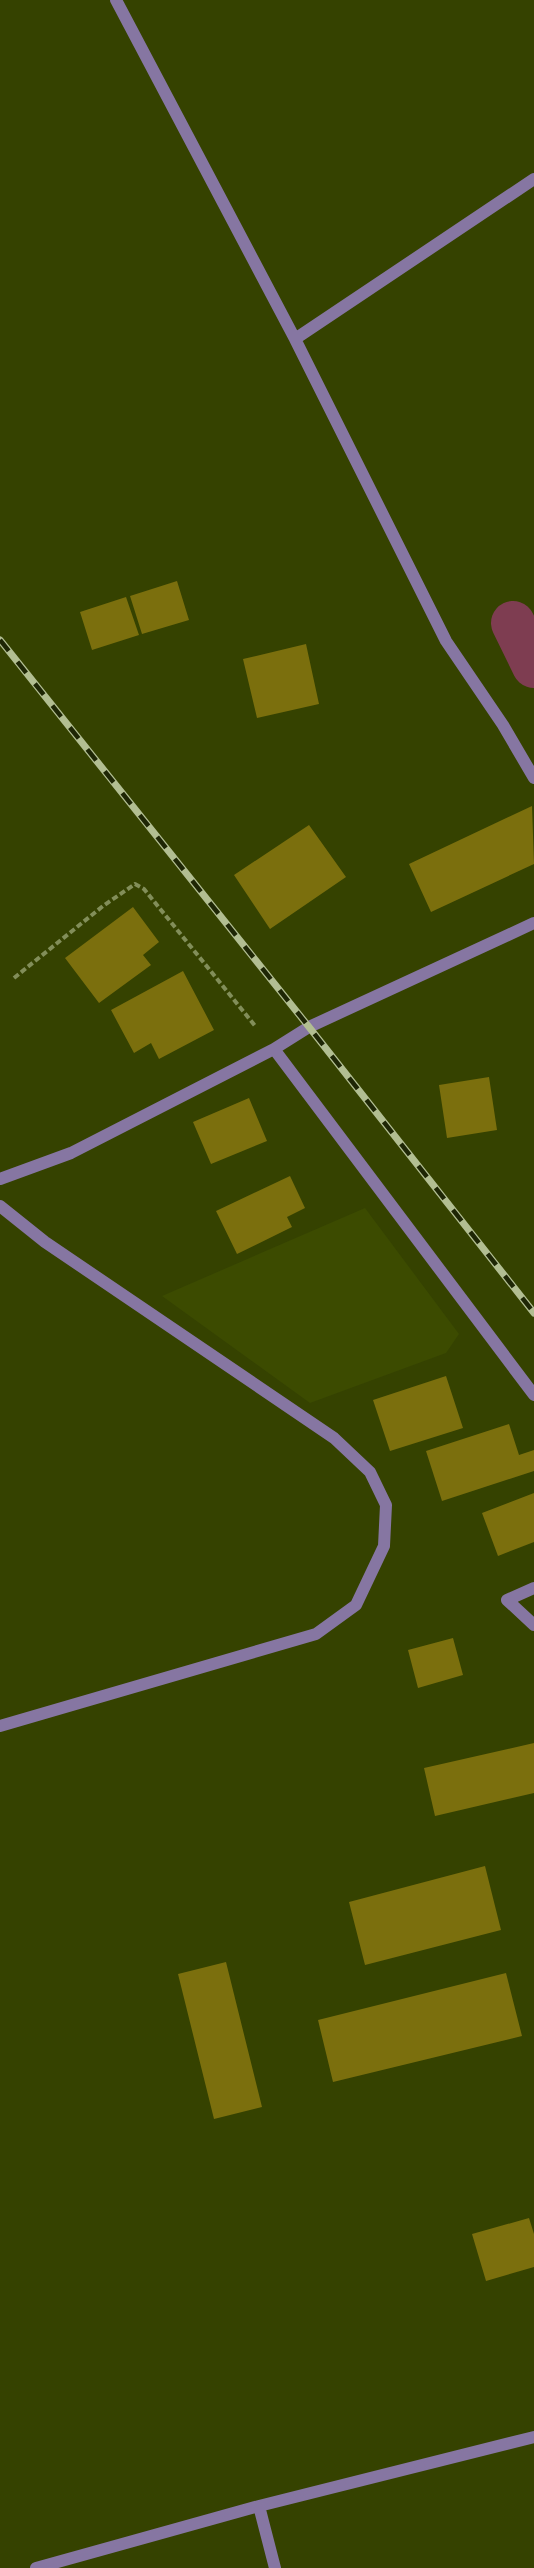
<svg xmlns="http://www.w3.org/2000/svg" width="534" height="2568" viewBox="0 0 534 2568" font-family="'PT Sans Narrow',sans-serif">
	<rect width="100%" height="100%" fill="#354200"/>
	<path fill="#3c4b00" d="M365 1208 459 1334 446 1353 310 1403 162 1296Z"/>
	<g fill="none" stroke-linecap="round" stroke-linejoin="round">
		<path stroke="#7e3d51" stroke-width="44" d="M513 623 534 666"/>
	</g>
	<path fill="#7b6f0d" d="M177 581 189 620 142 634 130 596Z
		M126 597 139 635 92 650 80 612Z
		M306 644 319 704 257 718 243 659Z
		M532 806 534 864 431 912 409 864Z
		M309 825 346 877 270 929 234 875Z
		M133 907 159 942 143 955 151 965 99 1003 65 958Z
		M183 971 214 1030 159 1059 151 1043 134 1053 111 1010Z
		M489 1077 497 1130 447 1138 439 1085Z
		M249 1098 267 1141 211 1164 193 1122Z
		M290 1176 305 1208 287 1217 292 1227 237 1254 216 1211Z
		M446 1376 463 1428 390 1451 373 1400Z
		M509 1424 519 1455 534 1450V1471L442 1501 426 1451Z
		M534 1493V1542L498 1556 482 1513Z
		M453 1638 463 1675 418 1688 408 1650Z
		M534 1743V1793L435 1816 424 1768Z
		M485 1866 501 1930 365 1965 349 1902Z
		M226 1962 262 2107 214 2119 178 1974Z
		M506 1973 522 2036 333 2082 318 2020Z
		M529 2218 534 2234V2267L486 2281 472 2234Z"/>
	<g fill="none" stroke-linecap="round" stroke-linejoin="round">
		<path stroke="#828e59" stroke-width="4" stroke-dasharray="6 3" stroke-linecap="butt" d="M14 978 103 906 135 884 144 889 256 1027"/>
		<path stroke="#8676a2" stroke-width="12" d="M0 1206 45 1242 334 1438 370 1472 386 1505 384 1546 356 1605 316 1634 0 1726
			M534 1588 507 1600 534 1625"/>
		<path stroke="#8676a2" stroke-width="12" d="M116 0 295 339 446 641 503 725 534 778
			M295 339 534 179
			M274 1049 534 1395
			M0 1179 71 1153 274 1049 309 1027 534 923
			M259 2506 275 2568
			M36 2568 259 2506 534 2437"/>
		<defs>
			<path id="rail" d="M0 640 309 1027 534 1313"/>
		</defs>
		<use href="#rail" stroke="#b2be92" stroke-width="7"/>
		<use href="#rail" stroke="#1e2605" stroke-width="4.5" stroke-dasharray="14" stroke-linecap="butt"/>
	</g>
</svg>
